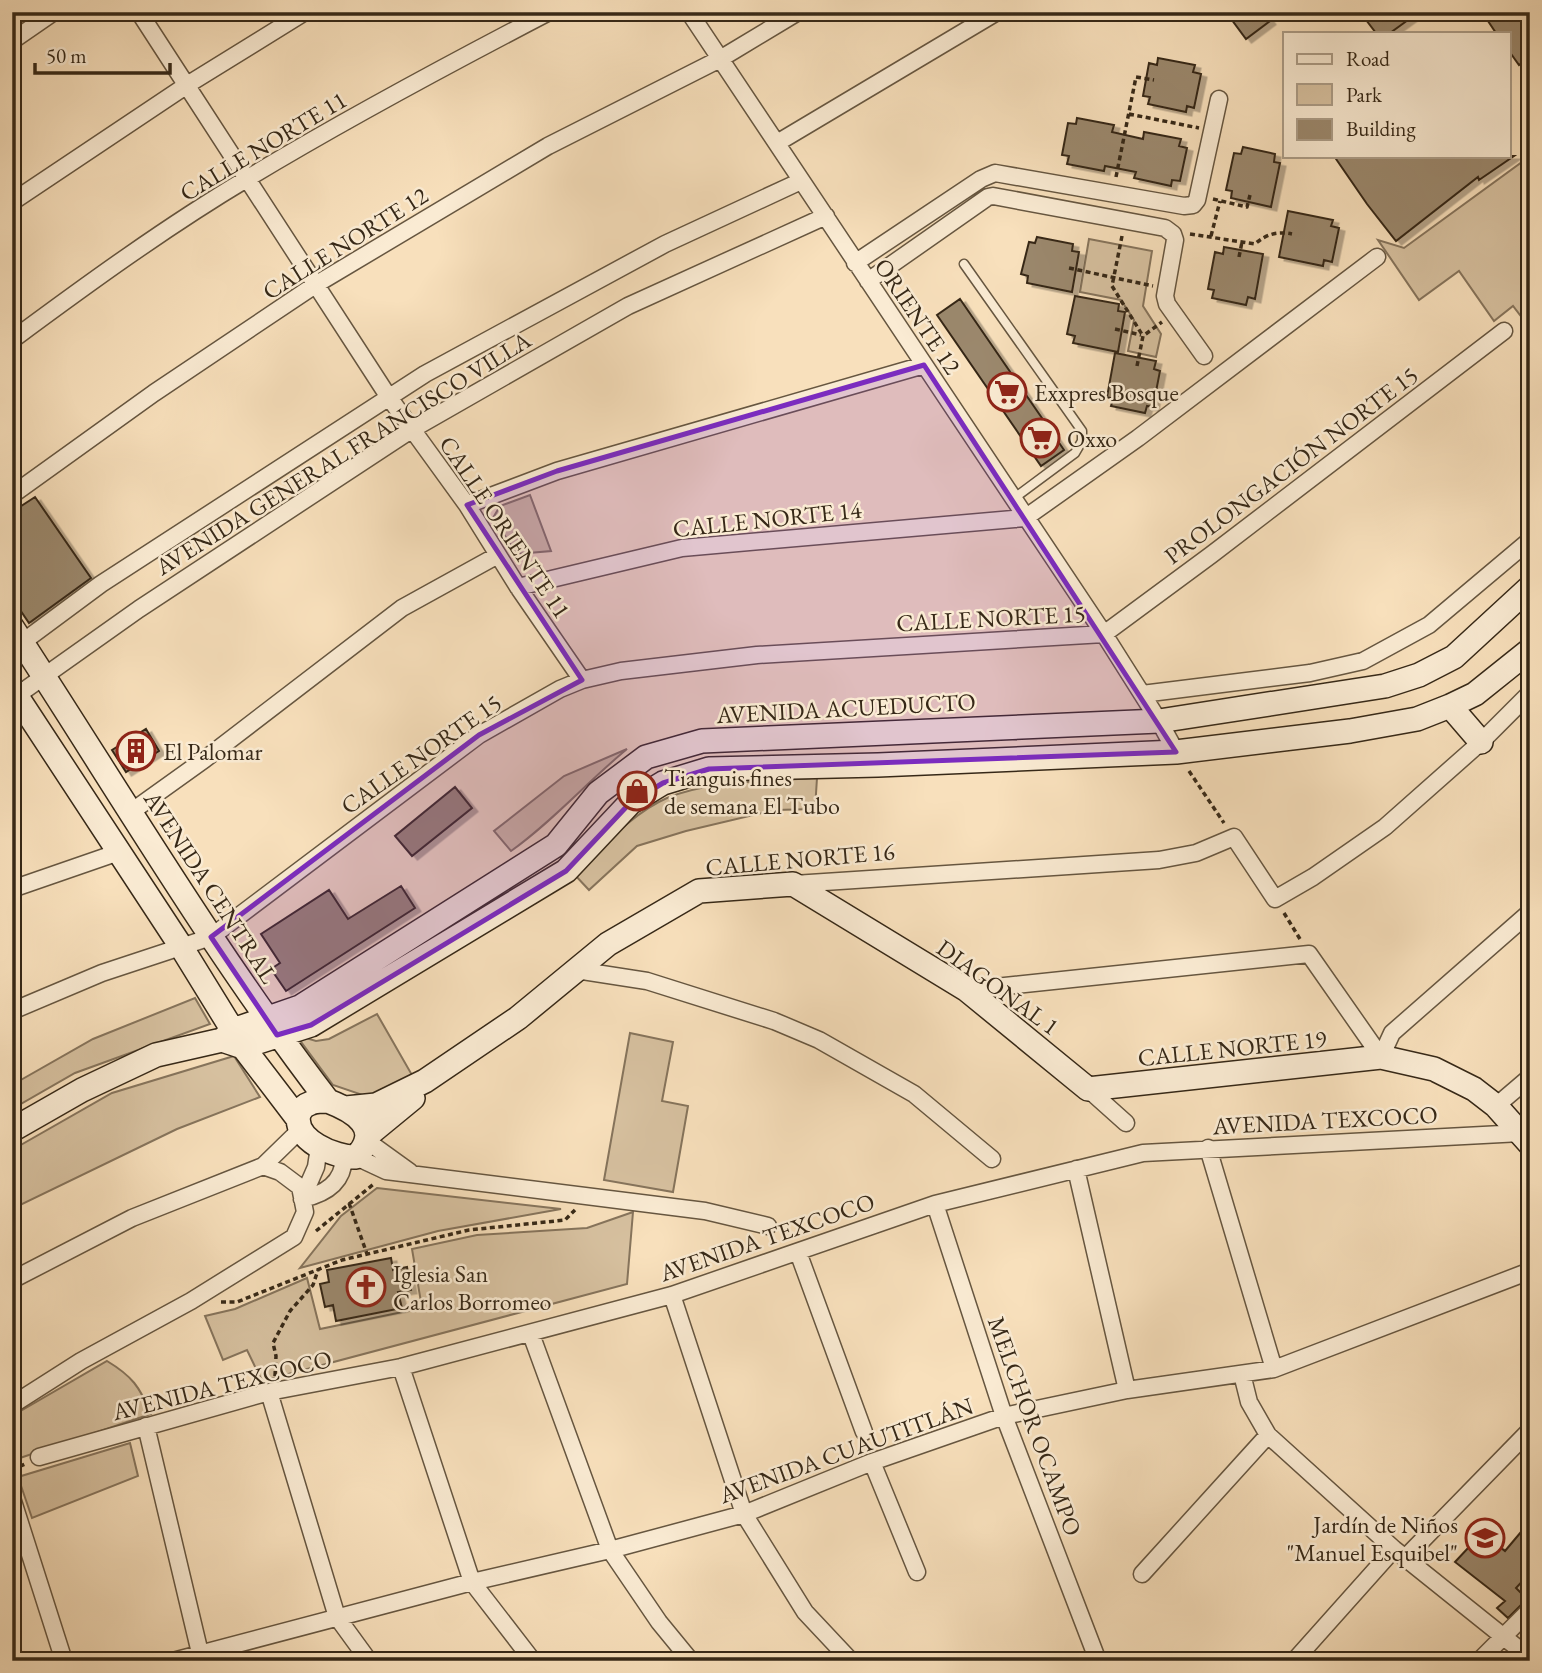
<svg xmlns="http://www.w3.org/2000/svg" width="1542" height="1673" viewBox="0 0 1542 1673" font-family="'EB Garamond',serif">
	<defs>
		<filter id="shadow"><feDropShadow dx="5.5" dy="3.5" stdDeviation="0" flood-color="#0004"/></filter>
	</defs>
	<rect width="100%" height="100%" fill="#f8e0bc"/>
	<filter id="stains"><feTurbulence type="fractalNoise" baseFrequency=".00286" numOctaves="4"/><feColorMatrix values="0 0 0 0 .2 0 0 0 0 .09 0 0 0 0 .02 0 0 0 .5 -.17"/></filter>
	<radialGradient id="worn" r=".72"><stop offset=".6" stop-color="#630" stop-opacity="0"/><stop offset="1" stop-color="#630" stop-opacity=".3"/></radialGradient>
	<path fill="#d7c1a0" stroke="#86745c" stroke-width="2" d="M12 12H35L12 29Z
		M1530 156V328L1513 306 1494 321 1459 271 1419 300 1378 240 1404 248Z
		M1089 239 1152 251 1143 306 1161 334 1156 357 1128 351 1134 320 1121 300 1080 292Z
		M530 495 551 551 517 554 493 518 500 506Z
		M627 749C587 782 553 821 511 851L494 831 564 776Z
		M817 778 815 809 775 810 686 831 637 846 589 890 574 874C601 849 632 813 667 798 710 780 770 781 817 778Z
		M195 998 210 1024 75 1073 12 1109V1085L93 1039Z
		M377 1014 416 1082 380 1101 333 1085 296 1035 316 1041 329 1039Z
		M630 1033 673 1042 662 1101 688 1106 673 1192 604 1180Z
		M234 1056 260 1097 177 1129 12 1209V1150L112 1093Z
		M377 1188 561 1209 438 1231 300 1268 341 1216Z
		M633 1212 627 1284 262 1381 247 1350 223 1360 205 1316 235 1309 307 1278 320 1329 422 1308 412 1249 477 1235 587 1228Z
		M107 1361C132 1376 140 1387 151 1414L20 1458 12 1443V1416Z
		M130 1443 138 1476 32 1518 18 1477Z"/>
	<path fill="#9b886d" stroke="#362817" stroke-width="2" filter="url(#shadow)" d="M1226 12H1263L1270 21 1246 39Z
		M1360 12H1419L1390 33H1376Z
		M1482 12H1526L1530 17V57L1519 65 1509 51V33H1496Z
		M1158 58 1195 65 1193 72 1201 74 1194 108 1187 106 1186 112 1148 104 1150 97 1143 96 1149 63 1157 65Z
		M1077 118 1114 125 1112 132 1143 139 1144 132 1181 139 1179 146 1187 148 1180 181 1172 180 1171 186 1134 178 1136 172 1105 166 1104 171 1067 164 1069 156 1062 155 1068 123 1076 124Z
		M1243 147 1275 154 1274 162 1280 163 1271 207 1231 198 1232 191 1226 190 1234 153 1241 154Z
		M1334 156H1514L1479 180 1478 177 1396 241 1367 204Z
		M1288 211 1333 220 1331 226 1339 228 1332 262 1324 260 1323 266 1279 257Z
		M1037 237 1073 244 1072 251 1079 252 1072 292 1027 283 1028 276 1021 274 1029 242 1035 243Z
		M1224 247 1263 254 1255 299 1248 297 1246 305 1212 298 1214 290 1208 289 1215 252 1223 254Z
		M1075 296 1119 304 1118 311 1125 312 1118 352 1073 343 1075 336 1067 334Z
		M960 299 1064 450 1041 466 937 315Z
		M1115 353 1156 361 1154 369 1160 371 1153 407 1147 406 1145 413 1111 406 1113 399 1107 397Z
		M35 497 91 578 29 623 12 598V512Z
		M146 729 159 751 126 772 112 750Z
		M455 787 472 808 412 856 395 836Z
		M401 886 415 908 286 991 271 969 280 963 261 934 329 890 348 919Z
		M391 1258 393 1270 407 1267 411 1290 398 1292 402 1308 336 1321 333 1305 325 1307 320 1284 329 1282 327 1270Z
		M1521 1532 1530 1539V1573L1516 1588 1527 1599 1508 1618 1497 1608 1505 1601 1455 1562 1482 1533 1505 1551Z"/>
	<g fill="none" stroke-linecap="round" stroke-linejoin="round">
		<defs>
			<path id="lane" d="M964 264 1082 431V441L1075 453 1013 499"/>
			<path id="street" d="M139 12 388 396 467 505 518 587 582 680
				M689 12 1104 634 1159 721 1176 752
				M12 41 54 12
				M777 143 997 12
				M12 202 187 85 305 12
				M855 263 981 179 995 173 1184 206 1193 205 1197 200 1219 99
				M868 281 988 197 993 196 1165 228 1173 234 1175 240 1165 296 1167 304 1204 356
				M12 340C89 283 166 227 248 178 346 119 447 65 549 12
				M12 495 154 393 315 285 548 146 720 59 798 12
				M467 505 557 471 924 365
				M518 587 682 548 1025 518 1138 438 1377 257
				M12 650 101 584 425 374 665 244 801 181
				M1142 694 1310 673 1363 661 1429 625 1530 540
				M12 699 139 609 411 430 628 306 826 216
				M131 812 205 759 402 608 498 555
				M794 884 1159 860 1196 853 1234 837 1275 899 1313 877 1385 827 1481 742 1530 693
				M12 889 119 852
				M576 970 647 981 774 1021 819 1040 914 1094 992 1159
				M967 990 1309 954 1381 1057
				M12 1011 102 973 211 937 479 735 560 689 582 680 621 671 757 655 1104 634 1211 555 1504 331
				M1381 1057 1392 1033 1530 912
				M1088 1089 1126 1123
				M1496 1106 1530 1077
				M367 1141 410 1172
				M1208 1148 1274 1369
				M356 1157 386 1171 705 1211 768 1226
				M1076 1169 1127 1390
				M302 1199C325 1194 343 1183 344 1158
				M302 1199 316 1167 319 1147
				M935 1204 1004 1416 1098 1661
				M798 1252 864 1432
				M12 1280 132 1218 263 1166 301 1129
				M672 1295 744 1514 805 1612 851 1661
				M531 1334 610 1550 659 1622 691 1661
				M401 1367 472 1582 533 1661
				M1242 1374 1249 1402 1268 1435 1394 1549 1530 1658
				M269 1392 337 1617 369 1661
				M12 1405 81 1361 191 1301 294 1237 305 1212 300 1187 280 1172 263 1166
				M146 1426 200 1653 204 1661
				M39 1457 269 1392 401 1367 672 1295 935 1204 1143 1153 1521 1133
				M872 1462 917 1572
				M12 1498 64 1661
				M1405 1558 1530 1430
				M1142 1574 1268 1435
				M173 1661 472 1582 610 1550 744 1514 872 1462 1004 1416 1127 1390 1274 1369 1530 1271
				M1294 1661 1394 1549
				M1479 1661 1530 1610"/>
			<path id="secondary" d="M12 627C116 786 212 950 328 1101
				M12 689 182 948 243 1047 298 1119
				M1450 706 1481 742
				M222 1040 243 1047 311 1025 566 871 630 803 663 783 709 769 878 765 1176 752 1350 731 1417 719 1450 706 1475 694 1530 650
				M328 1101C354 1111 383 1128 356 1157 336 1158 292 1140 299 1114 301 1108 305 1105 311 1103 315 1101 322 1101 328 1101Z
				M346 1108 376 1105 425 1081 518 1018 608 944 699 891 793 884 967 990 1088 1089 1381 1057 1434 1069 1474 1089 1496 1106 1530 1144
				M12 1130 82 1090 156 1055 222 1040 233 1030 300 1007 556 845 598 793 646 757 702 741 1159 721 1385 686 1419 675 1454 657 1530 587
				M368 1135 413 1098"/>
		</defs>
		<use href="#lane" stroke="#665640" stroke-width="11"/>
		<use href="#street" stroke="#665640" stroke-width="19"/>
		<use href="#secondary" stroke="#362817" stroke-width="26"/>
		<path stroke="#362817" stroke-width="3.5" stroke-dasharray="5 3.5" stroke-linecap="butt" d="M1129 114 1199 128
			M1116 177 1136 77 1154 80
			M1213 199 1247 207 1250 195
			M1190 234 1255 244C1266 234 1278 231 1292 234
			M1122 236 1112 286 1143 336
			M1211 236 1220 201
			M1239 257 1242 242
			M1069 268 1153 286
			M1115 329 1141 335
			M1137 366 1143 336 1162 322
			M1189 771 1224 823
			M1284 913 1300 939
			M349 1203 367 1254
			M316 1231 375 1183
			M221 1302H237L342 1260 469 1230 565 1220 575 1210
			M275 1376 276 1356 273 1343 290 1311 313 1285 318 1270
			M12 1453V1459
			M12 1470 25 1464"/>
		<use href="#lane" stroke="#faebd3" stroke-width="8"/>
		<use href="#street" stroke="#faebd3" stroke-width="16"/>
		<use href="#secondary" stroke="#faebd3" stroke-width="23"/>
	</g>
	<path fill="#7b2cbf" fill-opacity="0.2" stroke="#7b2cbf" stroke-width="5" stroke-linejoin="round" d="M924 365 1176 752 709 769 663 783 630 803 566 871 311 1025 277 1035 211 937 479 735 582 680 467 505 557 471Z"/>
	<defs>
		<symbol id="supermarket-ring" viewBox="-11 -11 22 22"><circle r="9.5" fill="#faebd3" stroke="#8f2418" stroke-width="1.5"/><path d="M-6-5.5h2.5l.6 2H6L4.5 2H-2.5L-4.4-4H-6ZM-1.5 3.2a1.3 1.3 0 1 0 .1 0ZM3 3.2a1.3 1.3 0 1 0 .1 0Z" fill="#8f2418"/></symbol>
		<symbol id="building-ring" viewBox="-11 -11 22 22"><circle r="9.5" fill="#faebd3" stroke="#8f2418" stroke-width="1.5"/><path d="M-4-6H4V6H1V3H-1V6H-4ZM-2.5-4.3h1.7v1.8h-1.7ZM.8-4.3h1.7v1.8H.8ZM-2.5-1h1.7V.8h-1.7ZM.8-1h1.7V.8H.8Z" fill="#8f2418"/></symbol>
		<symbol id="shop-ring" viewBox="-11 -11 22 22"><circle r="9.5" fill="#faebd3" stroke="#8f2418" stroke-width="1.5"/><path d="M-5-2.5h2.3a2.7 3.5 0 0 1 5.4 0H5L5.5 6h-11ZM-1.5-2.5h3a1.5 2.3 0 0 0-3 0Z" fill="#8f2418"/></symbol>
		<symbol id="church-ring" viewBox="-11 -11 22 22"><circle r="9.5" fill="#faebd3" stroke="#8f2418" stroke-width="1.5"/><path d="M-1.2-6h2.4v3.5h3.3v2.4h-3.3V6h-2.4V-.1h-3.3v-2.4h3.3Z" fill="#8f2418"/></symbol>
		<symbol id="school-ring" viewBox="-11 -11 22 22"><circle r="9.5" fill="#faebd3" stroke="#8f2418" stroke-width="1.5"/><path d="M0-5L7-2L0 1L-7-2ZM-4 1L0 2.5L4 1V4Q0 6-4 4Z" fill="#8f2418"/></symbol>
	</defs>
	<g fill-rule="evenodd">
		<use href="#supermarket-ring" x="985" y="370" width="44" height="44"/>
		<use href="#supermarket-ring" x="1018" y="416" width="44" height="44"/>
		<use href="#building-ring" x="114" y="729" width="44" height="44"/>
		<use href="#shop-ring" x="615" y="769" width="44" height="44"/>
		<use href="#church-ring" x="344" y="1265" width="44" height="44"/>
		<use href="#school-ring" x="1463" y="1516" width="44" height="44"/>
	</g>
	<g text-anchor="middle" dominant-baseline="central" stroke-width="5" stroke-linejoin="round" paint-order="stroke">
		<g font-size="24" fill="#362817" stroke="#faebd3">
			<text transform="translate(263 146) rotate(-31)">CALLE NORTE 11</text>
			<text transform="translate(345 243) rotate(-32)">CALLE NORTE 12</text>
			<text transform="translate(918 316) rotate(56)">ORIENTE 12</text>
			<text transform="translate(343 453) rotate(-32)">AVENIDA GENERAL FRANCISCO VILLA</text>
			<text transform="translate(1291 465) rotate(-37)">PROLONGACIÓN NORTE 15</text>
			<text transform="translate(767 519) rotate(-6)">CALLE NORTE 14</text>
			<text transform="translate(505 527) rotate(56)">CALLE ORIENTE 11</text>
			<text transform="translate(991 618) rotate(-3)">CALLE NORTE 15</text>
			<text transform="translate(846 708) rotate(-3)">AVENIDA ACUEDUCTO</text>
			<text transform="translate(421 754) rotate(-35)">CALLE NORTE 15</text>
			<text transform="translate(800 859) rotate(-5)">CALLE NORTE 16</text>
			<text transform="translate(211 887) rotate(57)">AVENIDA CENTRAL</text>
			<text transform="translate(998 987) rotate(36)">DIAGONAL 1</text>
			<text transform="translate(1232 1048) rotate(-6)">CALLE NORTE 19</text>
			<text transform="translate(1325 1120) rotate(-3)">AVENIDA TEXCOCO</text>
			<text transform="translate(767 1237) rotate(-19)">AVENIDA TEXCOCO</text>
			<text transform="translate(222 1385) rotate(-14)">AVENIDA TEXCOCO</text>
			<text transform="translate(1035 1426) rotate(70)">MELCHOR OCAMPO</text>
			<text transform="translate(846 1450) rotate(-20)">AVENIDA CUAUTITLÁN</text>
		</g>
		<g font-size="24" fill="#362817" stroke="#faebd3" text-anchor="start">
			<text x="1034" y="392">Exxpres Bosque</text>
			<text x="1067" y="438">Oxxo</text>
			<text x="163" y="751">El Palomar</text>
			<text x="664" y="777">Tianguis fines<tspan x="664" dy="28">de semana El Tubo</tspan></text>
			<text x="393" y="1273">Iglesia San<tspan x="393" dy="28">Carlos Borromeo</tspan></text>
			<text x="1458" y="1524" text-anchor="end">Jardín de Niños<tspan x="1458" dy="28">"Manuel Esquibel"</tspan></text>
		</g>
	</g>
	<rect width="1542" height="1673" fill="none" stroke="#f8e0bc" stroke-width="42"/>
	<rect x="14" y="14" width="1514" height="1645" fill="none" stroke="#362817" stroke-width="3.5"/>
	<rect x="21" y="21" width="1500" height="1631" fill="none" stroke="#362817" stroke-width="2"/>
	<rect x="1283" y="32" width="228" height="126" fill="#faebd3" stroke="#ac9d88" stroke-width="2"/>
	<rect x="1297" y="54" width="35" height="10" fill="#faebd3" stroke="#ac9d88" stroke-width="2"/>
	<text x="1346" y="66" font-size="21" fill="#362817">Road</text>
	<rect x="1297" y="84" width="35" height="21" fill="#d7c1a0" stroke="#ac9d88" stroke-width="2"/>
	<text x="1346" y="102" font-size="21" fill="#362817">Park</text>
	<rect x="1297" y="119" width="35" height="21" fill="#9b886d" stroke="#ac9d88" stroke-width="2"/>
	<text x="1346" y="136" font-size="21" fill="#362817">Building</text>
	<path d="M35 63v10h135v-10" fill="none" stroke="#362817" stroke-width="3.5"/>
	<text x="46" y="63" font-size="21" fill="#362817" stroke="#faebd3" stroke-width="5" paint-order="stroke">50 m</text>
	<rect width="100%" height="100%" filter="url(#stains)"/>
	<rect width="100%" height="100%" fill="url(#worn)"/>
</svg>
